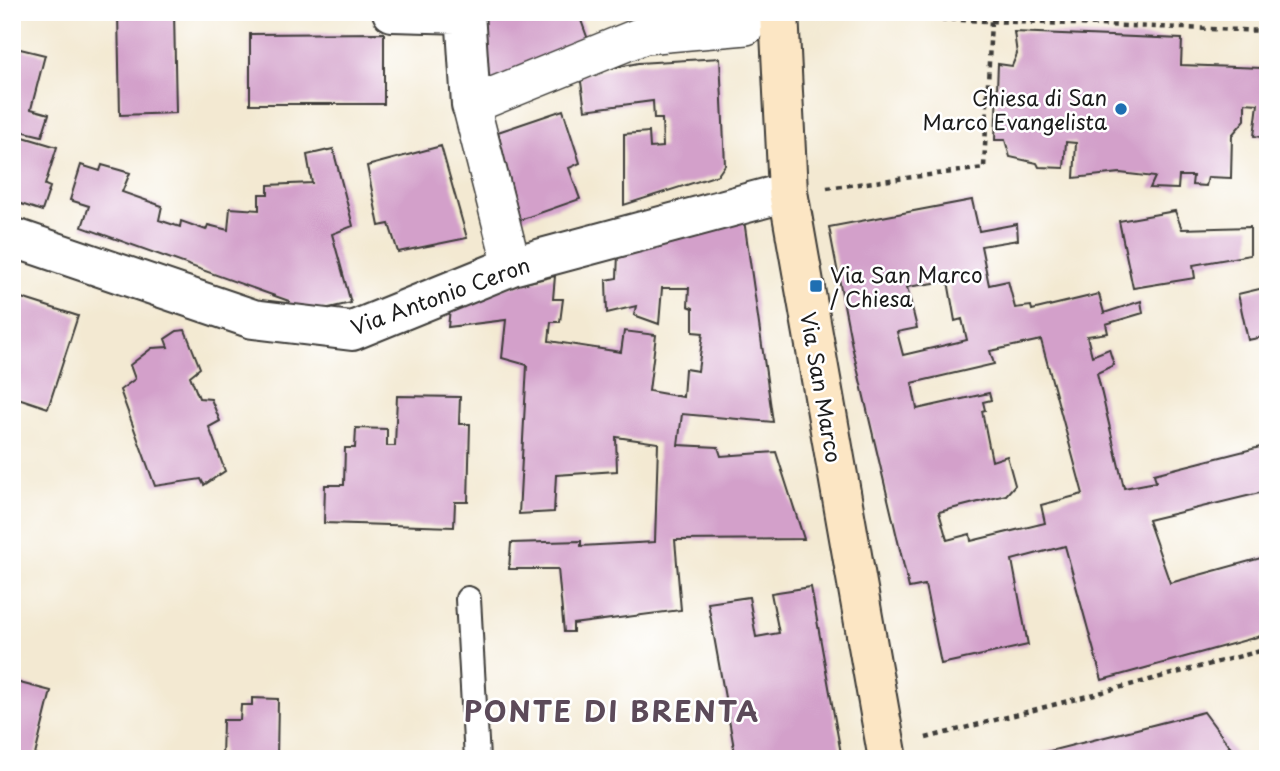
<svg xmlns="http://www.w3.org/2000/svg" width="1280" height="771" viewBox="0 0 1280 771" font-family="'Playpen Sans',sans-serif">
	<rect width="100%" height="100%" fill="#fff"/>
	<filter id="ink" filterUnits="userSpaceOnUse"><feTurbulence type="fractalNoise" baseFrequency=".0143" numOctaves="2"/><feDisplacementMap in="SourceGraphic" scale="14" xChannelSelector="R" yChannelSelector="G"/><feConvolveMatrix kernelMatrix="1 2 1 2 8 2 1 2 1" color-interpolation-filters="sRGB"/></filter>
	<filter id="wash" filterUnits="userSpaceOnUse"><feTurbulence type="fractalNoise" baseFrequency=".00686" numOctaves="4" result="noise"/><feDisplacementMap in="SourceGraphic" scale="28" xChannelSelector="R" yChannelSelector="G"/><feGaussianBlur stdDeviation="1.57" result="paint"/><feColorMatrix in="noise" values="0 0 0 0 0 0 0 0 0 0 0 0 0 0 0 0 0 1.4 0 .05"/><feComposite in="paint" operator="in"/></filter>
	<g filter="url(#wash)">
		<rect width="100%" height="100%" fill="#f3e9d2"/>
		<g id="blocks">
			<path fill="#d3a0ca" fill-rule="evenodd" d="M118 12H174L176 113 120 115Z
				M478 12H578L590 45 492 83 479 80Z
				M602 12H717V15L602 16Z
				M1014 32 1182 39 1181 65 1262 68V48L1268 49V138L1254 136 1258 104 1245 103V120L1232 135 1231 178 1208 177 1206 186 1192 185 1193 176H1179L1178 189 1150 188 1155 177 1120 173 1074 178 1076 143 1066 142 1064 168 1039 167 1037 163 1010 157 1005 140H995L998 64 1012 66 1017 54Z
				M384 33V104H250V34Z
				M12 47 45 55 31 109 49 114 42 136 12 129Z
				M720 58 725 165 718 175 624 205V134L649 132 650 148 663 147 662 119H654L653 101 585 110 580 75 638 63Z
				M563 110 580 163 569 168 580 199 520 220 498 132Z
				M20 136 57 147 45 185 50 187 42 211 12 201V154Z
				M441 146 467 238 398 252 389 224 379 226 367 166Z
				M333 149 353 226 332 234 351 303 320 310 290 311 289 301 82 227 89 206 70 200 81 165 100 171 102 165 130 173 122 192 162 206 159 220 180 227 181 221 206 230 208 225 228 230 230 208 259 210V194H268V185L312 183 307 155Z
				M972 200 979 231 1017 224 1018 240 981 246 989 285 1008 281 1015 308 1031 306 1032 310 1099 294 1104 313 1141 301 1143 313 1106 324 1108 333 1087 336 1092 356 1109 349 1114 365 1097 373 1124 488 1156 482 1154 474 1268 445V491L1148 520 1170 583 1268 556V634L1102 680 1065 546 1012 560 1028 645 941 664 925 585 909 588 852 346 829 227ZM948 281 955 321 962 319 967 340 903 355 897 332 917 328 907 287ZM1041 340 1083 494 1041 505 1045 523 971 541 970 534 947 540 939 512 1006 495 1015 485 1007 456 992 461 982 411 985 410 983 402 991 400 989 393 917 409 912 383 994 364 990 351Z
				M1175 211 1182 229 1250 227V255L1193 265 1195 278 1133 288 1119 221Z
				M743 213 773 422 682 414 678 445 718 447 721 456 776 452 804 539 675 540 681 610 573 624V632H564L558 569H509L511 543 581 541V546L655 542 658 443 616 437 617 471 556 475 554 512 519 514 527 365 502 358 506 320 448 327 451 300 555 276 553 299H563L560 322H551L549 341 621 352 624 331 656 335 649 391 683 397 685 369 698 371 703 333 693 332V308L688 306 689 288H662L659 324 634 315 636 306 607 313 606 280 617 278 618 254Z
				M1268 287V336L1248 340 1238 294Z
				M12 295 78 316 48 408 12 396Z
				M185 330 200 368 190 376 199 398 211 399 220 421 209 427 225 471 204 485 201 479 155 486 120 390 135 379 130 365 152 348 168 347 165 339 177 331Z
				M397 396 460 397 459 424H470L468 502H455L454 527 324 523 325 485H344L345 448H355L356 428 387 429V446H395Z
				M811 587 842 759H736L708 603 749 597 756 637 779 633 771 593Z
				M12 681 51 691 34 759H12Z
				M252 698 278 699 277 759H222L223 720H240L241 705H252Z
				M1204 712 1239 759H1022V758Z"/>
		</g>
	</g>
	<g filter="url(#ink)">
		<use href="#blocks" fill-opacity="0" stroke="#3c3b37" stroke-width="2"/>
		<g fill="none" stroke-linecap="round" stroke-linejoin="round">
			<defs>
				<path id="service" d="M468 599 477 759"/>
				<path id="pedestrian" d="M512 266 471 105 644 35 746 26"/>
				<path id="minor" d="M392 12 465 14
					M465 12 471 105
					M12 237 253 319 352 331 512 266 788 192"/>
				<path id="secondary" d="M779 12 788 192 888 759"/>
			</defs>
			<use href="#service" stroke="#3c3b37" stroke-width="28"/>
			<use href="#pedestrian" stroke="#3c3b37" stroke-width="40"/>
			<use href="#minor" stroke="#3c3b37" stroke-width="42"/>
			<use href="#secondary" stroke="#3c3b37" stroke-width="42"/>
			<path stroke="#3c3b37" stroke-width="4.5" stroke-dasharray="5 5" stroke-linecap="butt" d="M821 15 1268 31
				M827 188 984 168 991 20
				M926 738 1268 649"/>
			<use href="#service" stroke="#fff" stroke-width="24"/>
			<use href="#pedestrian" stroke="#fff" stroke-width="37"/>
			<use href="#minor" stroke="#fff" stroke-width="38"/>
			<use href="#secondary" stroke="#fce6c4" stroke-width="38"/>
		</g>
	</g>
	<g fill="#1f6fb2" stroke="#fff" stroke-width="2.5">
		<circle cx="1121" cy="109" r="7"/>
		<rect x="809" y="279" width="14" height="14" rx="3.5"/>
	</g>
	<g text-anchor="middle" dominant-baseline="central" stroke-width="5" stroke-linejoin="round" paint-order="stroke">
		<g font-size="21" fill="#1c1c1c" stroke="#fff" text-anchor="end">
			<text x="1107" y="97">Chiesa di San<tspan x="1107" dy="24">Marco Evangelista</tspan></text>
			<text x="830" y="274" text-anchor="start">Via San Marco<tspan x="830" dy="24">/ Chiesa</tspan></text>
		</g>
		<g font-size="21" fill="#1c1c1c" stroke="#fff">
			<text transform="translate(440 295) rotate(-20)">Via Antonio Ceron</text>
			<text transform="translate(822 387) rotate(80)">Via San Marco</text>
		</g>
		<g font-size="28" font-weight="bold" letter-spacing="2" fill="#5c4a59" stroke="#fff">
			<text x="612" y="710">PONTE DI BRENTA</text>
		</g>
	</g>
	<rect width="1280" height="771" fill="none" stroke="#fff" stroke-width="42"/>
</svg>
